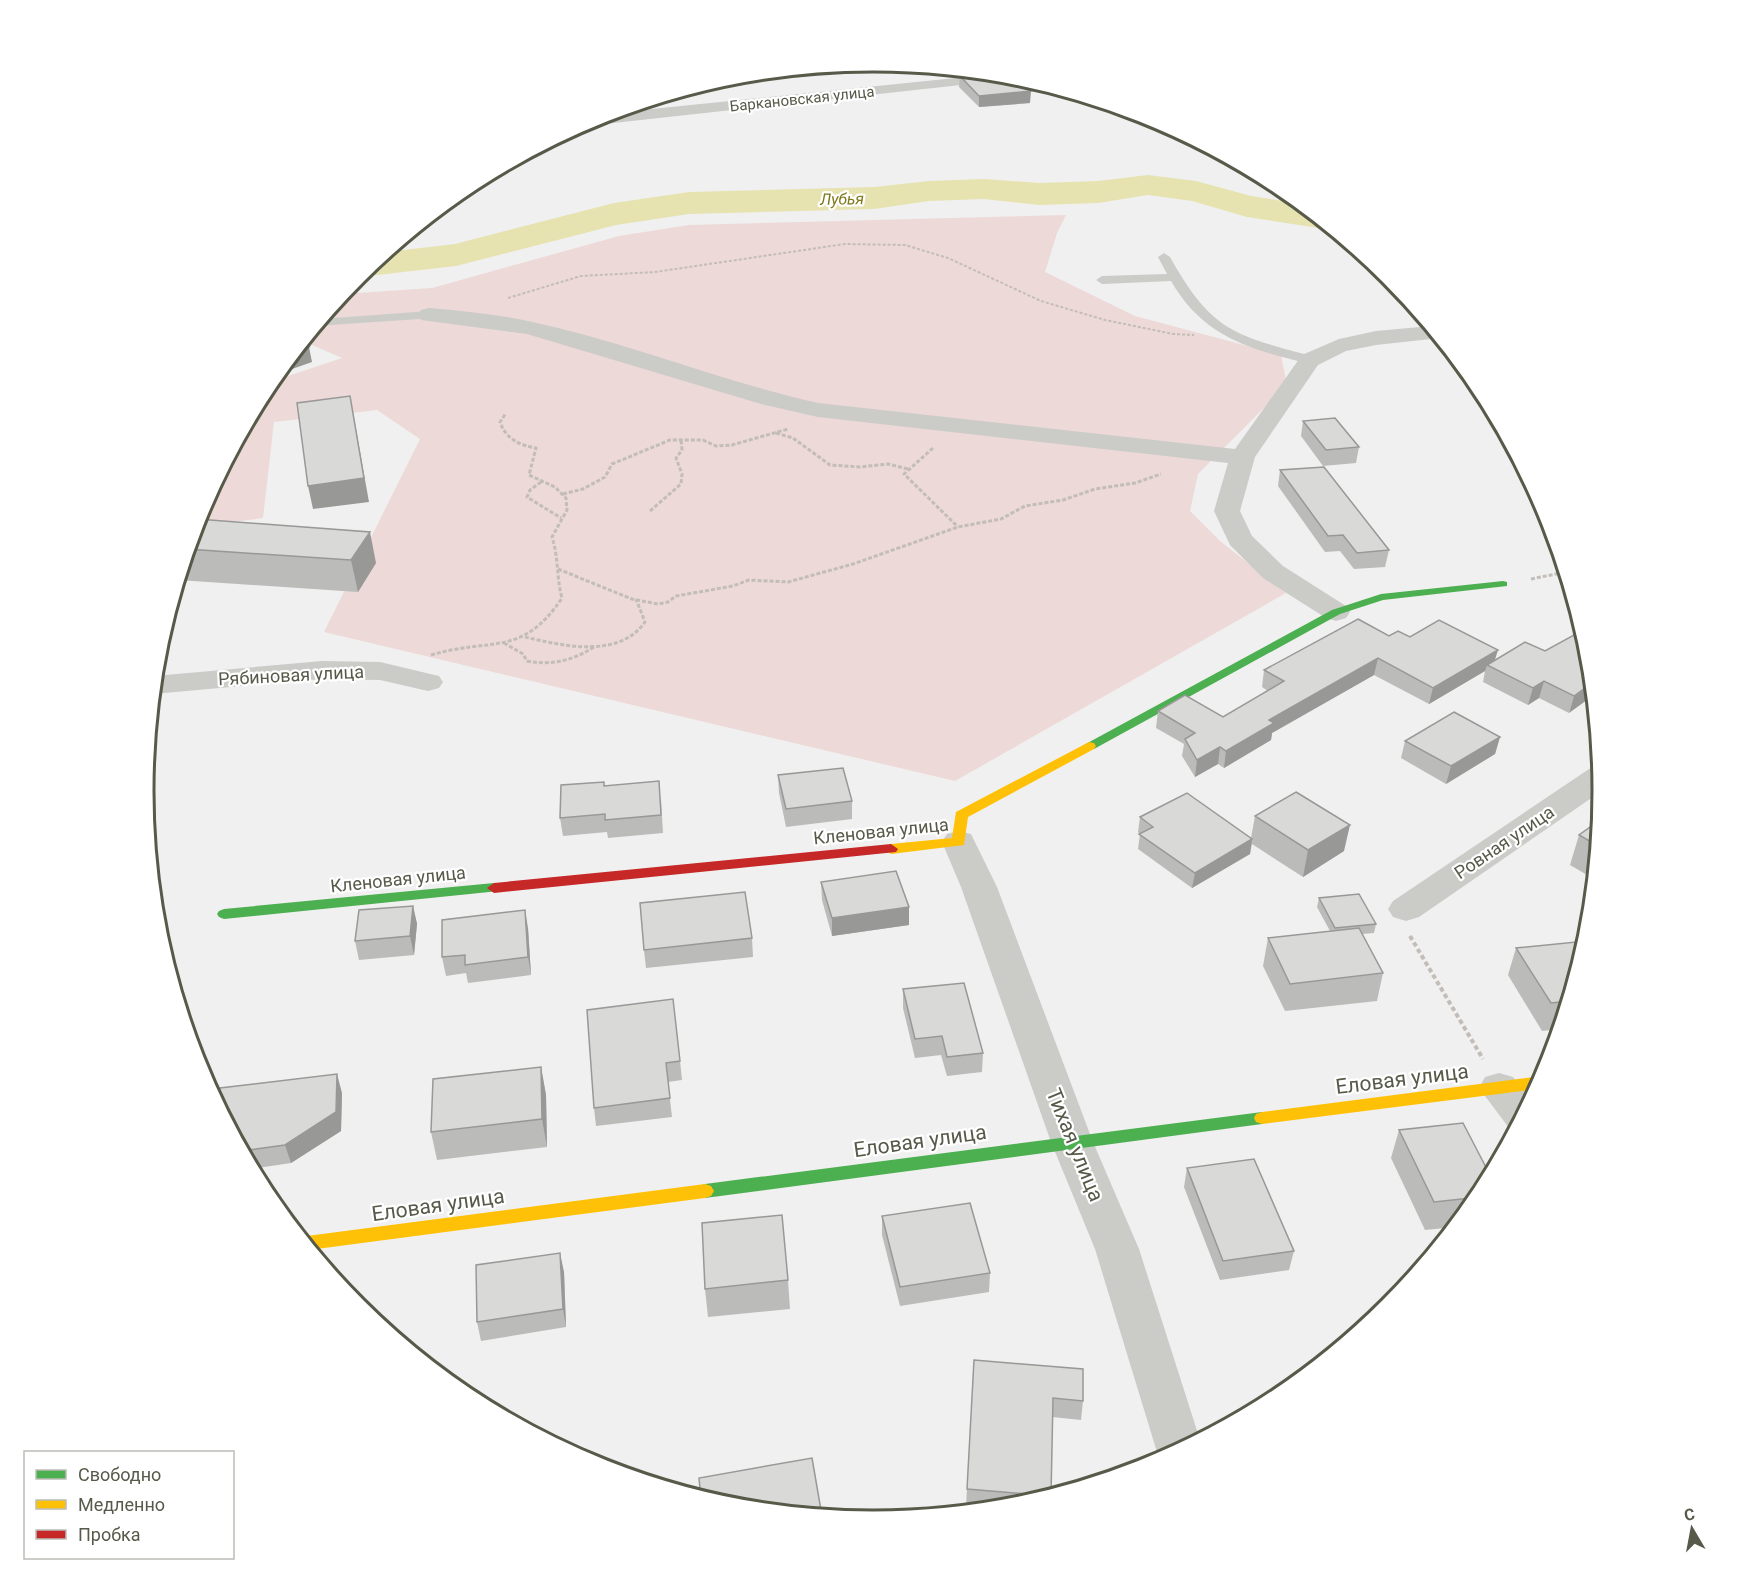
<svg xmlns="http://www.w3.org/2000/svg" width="1746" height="1583" viewBox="0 0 1746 1583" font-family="Roboto,sans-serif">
	<rect width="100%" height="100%" fill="#f0f0f0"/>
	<path fill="#edd9d7" d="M1066 215 1057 233 1045 272 1135 316 1281 355 1287 385 1198 474 1190 511 1220 541 1286 593 955 781 324 632 420 439 377 410 274 422 263 518 194 527 199 512 270 382 342 358 303 341 342 294 432 288 619 236 689 225Z"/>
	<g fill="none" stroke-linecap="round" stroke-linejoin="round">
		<path fill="#e6e3b0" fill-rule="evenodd" d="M1148 175 1196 181 1251 196 1302 204 1328 225 1318 228 1247 217 1192 201 1148 195 1098 203 1040 205 984 199 929 201 874 209 689 214 616 225 456 266 369 276 359 274 386 252 455 244 614 203 689 192 874 187 929 181 984 179 1040 183 1098 181Z"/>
		<path stroke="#c3bdb8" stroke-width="2" stroke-dasharray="3 2" stroke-linecap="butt" d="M508 298 581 276 655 272 845 244 905 245 948 258 1041 301 1105 320 1173 334 1194 335"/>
		<path stroke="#c3bdb8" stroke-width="3" stroke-dasharray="4 2" stroke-linecap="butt" d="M776 433 793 438 830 465 860 467 888 464 908 469
			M933 448 904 474 958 527
			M541 482 530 490 527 497 561 518
			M563 494 583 489 605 477 612 464 670 440H703L716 446 732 445 788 429
			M650 511 681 484 682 474 676 458 682 450 681 440
			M558 569 632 599 658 604 668 602 676 596 733 586 749 580 788 582 853 564 958 527 1001 519 1025 506 1063 500 1095 489 1135 483 1161 474
			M1531 579 1566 572
			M525 637C563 646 619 659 645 622L636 599
			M504 643 523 654 527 661C551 666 574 660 594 647
			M431 655C491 637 522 658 562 598 556 576 559 559 552 537L567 510 566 498 555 487 529 475 536 448C519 445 506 439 500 422L506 413"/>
		<path stroke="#c3bdb8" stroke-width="4" stroke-dasharray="4.5 3" stroke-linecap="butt" d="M1410 936 1483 1059"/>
		<path fill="#cbcbc8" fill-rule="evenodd" d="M1164 253 1170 257C1212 332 1234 335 1315 357V363L1310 364C1250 349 1204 338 1171 281L1102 284 1096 280 1102 276 1167 274 1158 257Z
			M429 311 435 315 434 318 315 326 321 319Z"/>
		<path fill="#cbcbc8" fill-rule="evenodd" d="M995 74 1024 78 586 126 580 124 603 114Z
			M429 308C462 311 496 314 528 321 627 342 720 381 818 403L1235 449 1302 355 1339 339 1376 331 1431 326 1440 338 1376 345 1346 351 1318 365 1255 457 1240 511 1252 536 1283 566 1346 606 1350 612 1346 618 1336 621 1326 618 1263 578 1230 545 1214 511 1228 463 818 417 761 404 527 334 421 320 418 315 421 310Z
			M322 661 380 662 439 676 443 682 439 688 428 691 380 680 322 679 153 694 154 676Z
			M1600 766 1603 790 1419 917 1406 921 1393 917 1388 909 1393 901 1589 769Z
			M959 831 971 834 997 887 1093 1142 1139 1249 1200 1440 1160 1462 1095 1249 1051 1142 961 887 942 842 947 834Z
			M1499 1073 1513 1077 1532 1100 1516 1130 1509 1128 1479 1088 1485 1077Z"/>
		<path fill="#4caf50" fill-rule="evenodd" d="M1503 581 1507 582V586L1383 600 1340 614 1094 749H1084L1082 746 1332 610 1381 594Z
			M494 883 499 885 501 888 499 891 224 919 219 917 217 914 219 911 224 909Z
			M1262 1112 1268 1114 1270 1118 1268 1122 1262 1124 705 1198 699 1196 696 1191 699 1186 705 1184Z"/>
		<path fill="#ffc107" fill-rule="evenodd" d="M1089 742 1094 743 1096 746 1094 749 968 817 964 845 891 854 884 849 891 844 952 838 956 812Z
			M1542 1076 1544 1077 1538 1089 1262 1124 1256 1122 1254 1118 1256 1114 1262 1112Z
			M705 1184 711 1186 714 1191 711 1196 705 1198 309 1250 299 1237Z"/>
		<path fill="#c62828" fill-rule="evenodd" d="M891 844 898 849 896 852 494 893 487 888 494 883Z"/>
	</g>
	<path fill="#bbbbba" d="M940 68 986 73 949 76Z
		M960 76 1030 103 979 107 959 87Z
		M1303 421 1359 447 1356 463 1323 466 1301 436Z
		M1280 470 1389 550 1385 567 1354 569 1340 551 1325 552 1278 486Z
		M197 519 376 563 358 592 178 580Z
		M1389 636 1410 637 1495 660 1545 651 1589 649 1569 713 1539 698 1528 705 1483 682 1485 671 1429 704 1374 675 1272 733 1271 740 1224 768 1218 764 1195 777 1182 756 1184 744 1156 728 1158 711 1223 717 1268 691 1262 687 1264 670Z
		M1500 737 1495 754 1446 784 1401 758 1405 741Z
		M778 775 852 801V819L786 827 779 793Z
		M605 786 661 799 663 833 608 838 607 832 563 836 560 818Z
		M1255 816 1344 851 1303 877 1252 844 1250 854 1192 888 1138 849 1140 834 1138 832 1140 817 1251 838Z
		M1600 820 1594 879 1570 865 1579 835Z
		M821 882 909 925 832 936 822 900Z
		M1319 898 1376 924 1374 933 1362 934 1383 973 1377 1001 1285 1011 1263 966 1268 938 1330 931 1317 907Z
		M413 906 417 924 414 955 359 960 355 941Z
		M528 928 531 975 468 983 466 973 446 976 442 957Z
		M752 938 753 957 646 968 644 950Z
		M1587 942 1560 1029 1542 1031 1508 975 1516 948Z
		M903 989 983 1053 982 1072 947 1076 941 1055 915 1058 903 1008Z
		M587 1010 680 1061 682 1080 668 1082 672 1117 596 1126 594 1108Z
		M541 1067 546 1095 547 1147 437 1160 431 1132Z
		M342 1093 341 1131 291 1163 251 1169 214 1100Z
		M1399 1130 1480 1197 1455 1227 1425 1230 1391 1158Z
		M1187 1168 1294 1251 1289 1270 1220 1280 1184 1187Z
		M882 1216 990 1273 989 1292 900 1306 882 1235Z
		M564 1272 566 1327 481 1341 477 1322Z
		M788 1280 790 1309 708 1317 705 1289Z
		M974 1360 1083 1401 1081 1420 1052 1417 1051 1497 1015 1508 994 1510 966 1507Z"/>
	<path fill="#989897" d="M949 69 986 73 949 76Z
		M1031 91 1030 103 979 107V96Z
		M508 163 509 169 492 171Z
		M309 347 312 362 278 374V371L293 353Z
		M354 418 369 502 313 509 308 486Z
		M370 532 376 563 358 592 351 560Z
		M1498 650 1493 666 1487 665 1485 671 1429 704 1433 688Z
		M1378 658 1374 675 1272 733 1271 740 1224 768 1226 751 1269 720Z
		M1591 674 1594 695 1569 713 1574 696Z
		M1544 681 1539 698 1528 705 1533 688Z
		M1500 737 1495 754 1446 784 1451 766Z
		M1220 747 1218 764 1195 777 1197 760Z
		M1350 825 1344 851 1303 877 1308 850Z
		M1252 839 1250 854 1192 888 1195 873Z
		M413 906 417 924 414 955 410 936Z
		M909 907V925L832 936V918Z
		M525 910 528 928 531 975 528 957Z
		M541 1067 546 1095 547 1147 542 1119Z
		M337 1074 342 1093 341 1131 291 1163 285 1145Z
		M560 1253 564 1272 566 1327 563 1309Z"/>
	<path fill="#d9d9d8" stroke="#989897" stroke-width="1.5" d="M988 73 1010 75 1031 91 979 96 960 76Z
		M301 343 309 347 293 353Z
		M350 396 364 478 308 486 297 403Z
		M1335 418 1359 447 1326 450 1303 421Z
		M1324 467 1389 550 1357 553 1343 535 1328 536 1280 470Z
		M197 519 370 532 351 560 187 549Z
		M1358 619 1389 636 1398 631 1410 637 1439 620 1498 650 1433 688 1378 658 1269 720 1274 723 1226 751 1220 747 1197 760 1185 739 1195 733 1158 711 1185 695 1223 717 1284 681 1264 670Z
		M1583 630 1589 649 1592 683 1574 696 1544 681 1533 688 1487 665 1525 642 1545 651Z
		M1454 712 1500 737 1451 766 1405 741Z
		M843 768 852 801 786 809 778 775Z
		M659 781 661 815 605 820V814L560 818 561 785 604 782V786Z
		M1296 792 1350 825 1308 850 1255 816Z
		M1187 793 1252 839 1195 873 1139 834 1153 827 1140 817Z
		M1600 820 1598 846 1579 835Z
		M896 871 909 907 832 918 821 882Z
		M745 892 752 938 644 950 640 903Z
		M1359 894 1376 924 1335 928 1319 898Z
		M413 906 410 936 355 941 359 910Z
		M525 910 528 957 465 965V955L442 957V920Z
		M1359 928 1383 973 1290 984 1268 938Z
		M1586 941 1569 1001 1551 1003 1516 948Z
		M964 983 983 1053 947 1057 942 1036 915 1039 903 989Z
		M673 999 680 1061 666 1063 670 1098 594 1108 587 1010Z
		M541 1067 542 1119 431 1132 433 1079Z
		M337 1074 336 1112 285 1145 241 1151 214 1100 220 1088Z
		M1463 1123 1491 1177 1480 1197 1434 1202 1399 1130Z
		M1254 1159 1294 1251 1223 1261 1187 1168Z
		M970 1203 990 1273 900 1287 882 1216Z
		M782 1215 788 1280 705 1289 702 1223Z
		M560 1253 563 1309 477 1322 476 1265Z
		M974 1360 1083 1369V1401L1053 1398 1051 1496 967 1489Z
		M812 1458 822 1516 730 1507 701 1499 699 1478Z"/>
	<g text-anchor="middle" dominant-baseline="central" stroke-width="4.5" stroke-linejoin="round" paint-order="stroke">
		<g font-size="15" fill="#575a49" stroke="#fff">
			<text transform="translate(802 99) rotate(-6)">Баркановская улица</text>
		</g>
		<g font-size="16" font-style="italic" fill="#7f781a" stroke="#fff">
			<text transform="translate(842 199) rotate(-1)">Лубья</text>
		</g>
		<g font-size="18" fill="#575a49" stroke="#fff">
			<text transform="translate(291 675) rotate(-3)">Рябиновая улица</text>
			<text transform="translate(881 831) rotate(-6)">Кленовая улица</text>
			<text transform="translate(1504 842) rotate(-34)">Ровная улица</text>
			<text transform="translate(398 879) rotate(-6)">Кленовая улица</text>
		</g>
		<g font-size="21" fill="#575a49" stroke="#fff">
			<text transform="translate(1402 1079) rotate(-7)">Еловая улица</text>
			<text transform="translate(920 1141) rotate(-8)">Еловая улица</text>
			<text transform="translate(1075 1145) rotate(68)">Тихая улица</text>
			<text transform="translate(438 1205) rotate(-8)">Еловая улица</text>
		</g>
	</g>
	<path d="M0 0H1746V1583H0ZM154 791a719 719 0 1 1 1438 0a719 719 0 1 1-1438 0Z" fill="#fff" fill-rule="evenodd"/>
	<path fill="none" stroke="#575a49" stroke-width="3" d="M154 791a719 719 0 1 1 1438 0a719 719 0 1 1-1438 0Z"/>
	<rect x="24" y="1451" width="210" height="108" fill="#ffffff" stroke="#bcbdb6" stroke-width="1.5"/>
	<rect x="36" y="1470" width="30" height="9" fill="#4caf50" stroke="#bcbdb6" stroke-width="1.5"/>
	<text x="78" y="1481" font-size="18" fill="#575a49">Свободно</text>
	<rect x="36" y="1500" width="30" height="9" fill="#ffc107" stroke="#bcbdb6" stroke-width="1.5"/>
	<text x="78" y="1511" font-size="18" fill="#575a49">Медленно</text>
	<rect x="36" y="1530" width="30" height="9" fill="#c62828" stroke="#bcbdb6" stroke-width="1.5"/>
	<text x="78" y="1541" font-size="18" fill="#575a49">Пробка</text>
	<g transform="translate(1692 1529) rotate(350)" stroke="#ffffff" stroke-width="4.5" paint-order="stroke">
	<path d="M0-4.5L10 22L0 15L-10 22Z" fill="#575a49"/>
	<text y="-9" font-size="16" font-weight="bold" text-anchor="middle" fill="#575a49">С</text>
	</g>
</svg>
